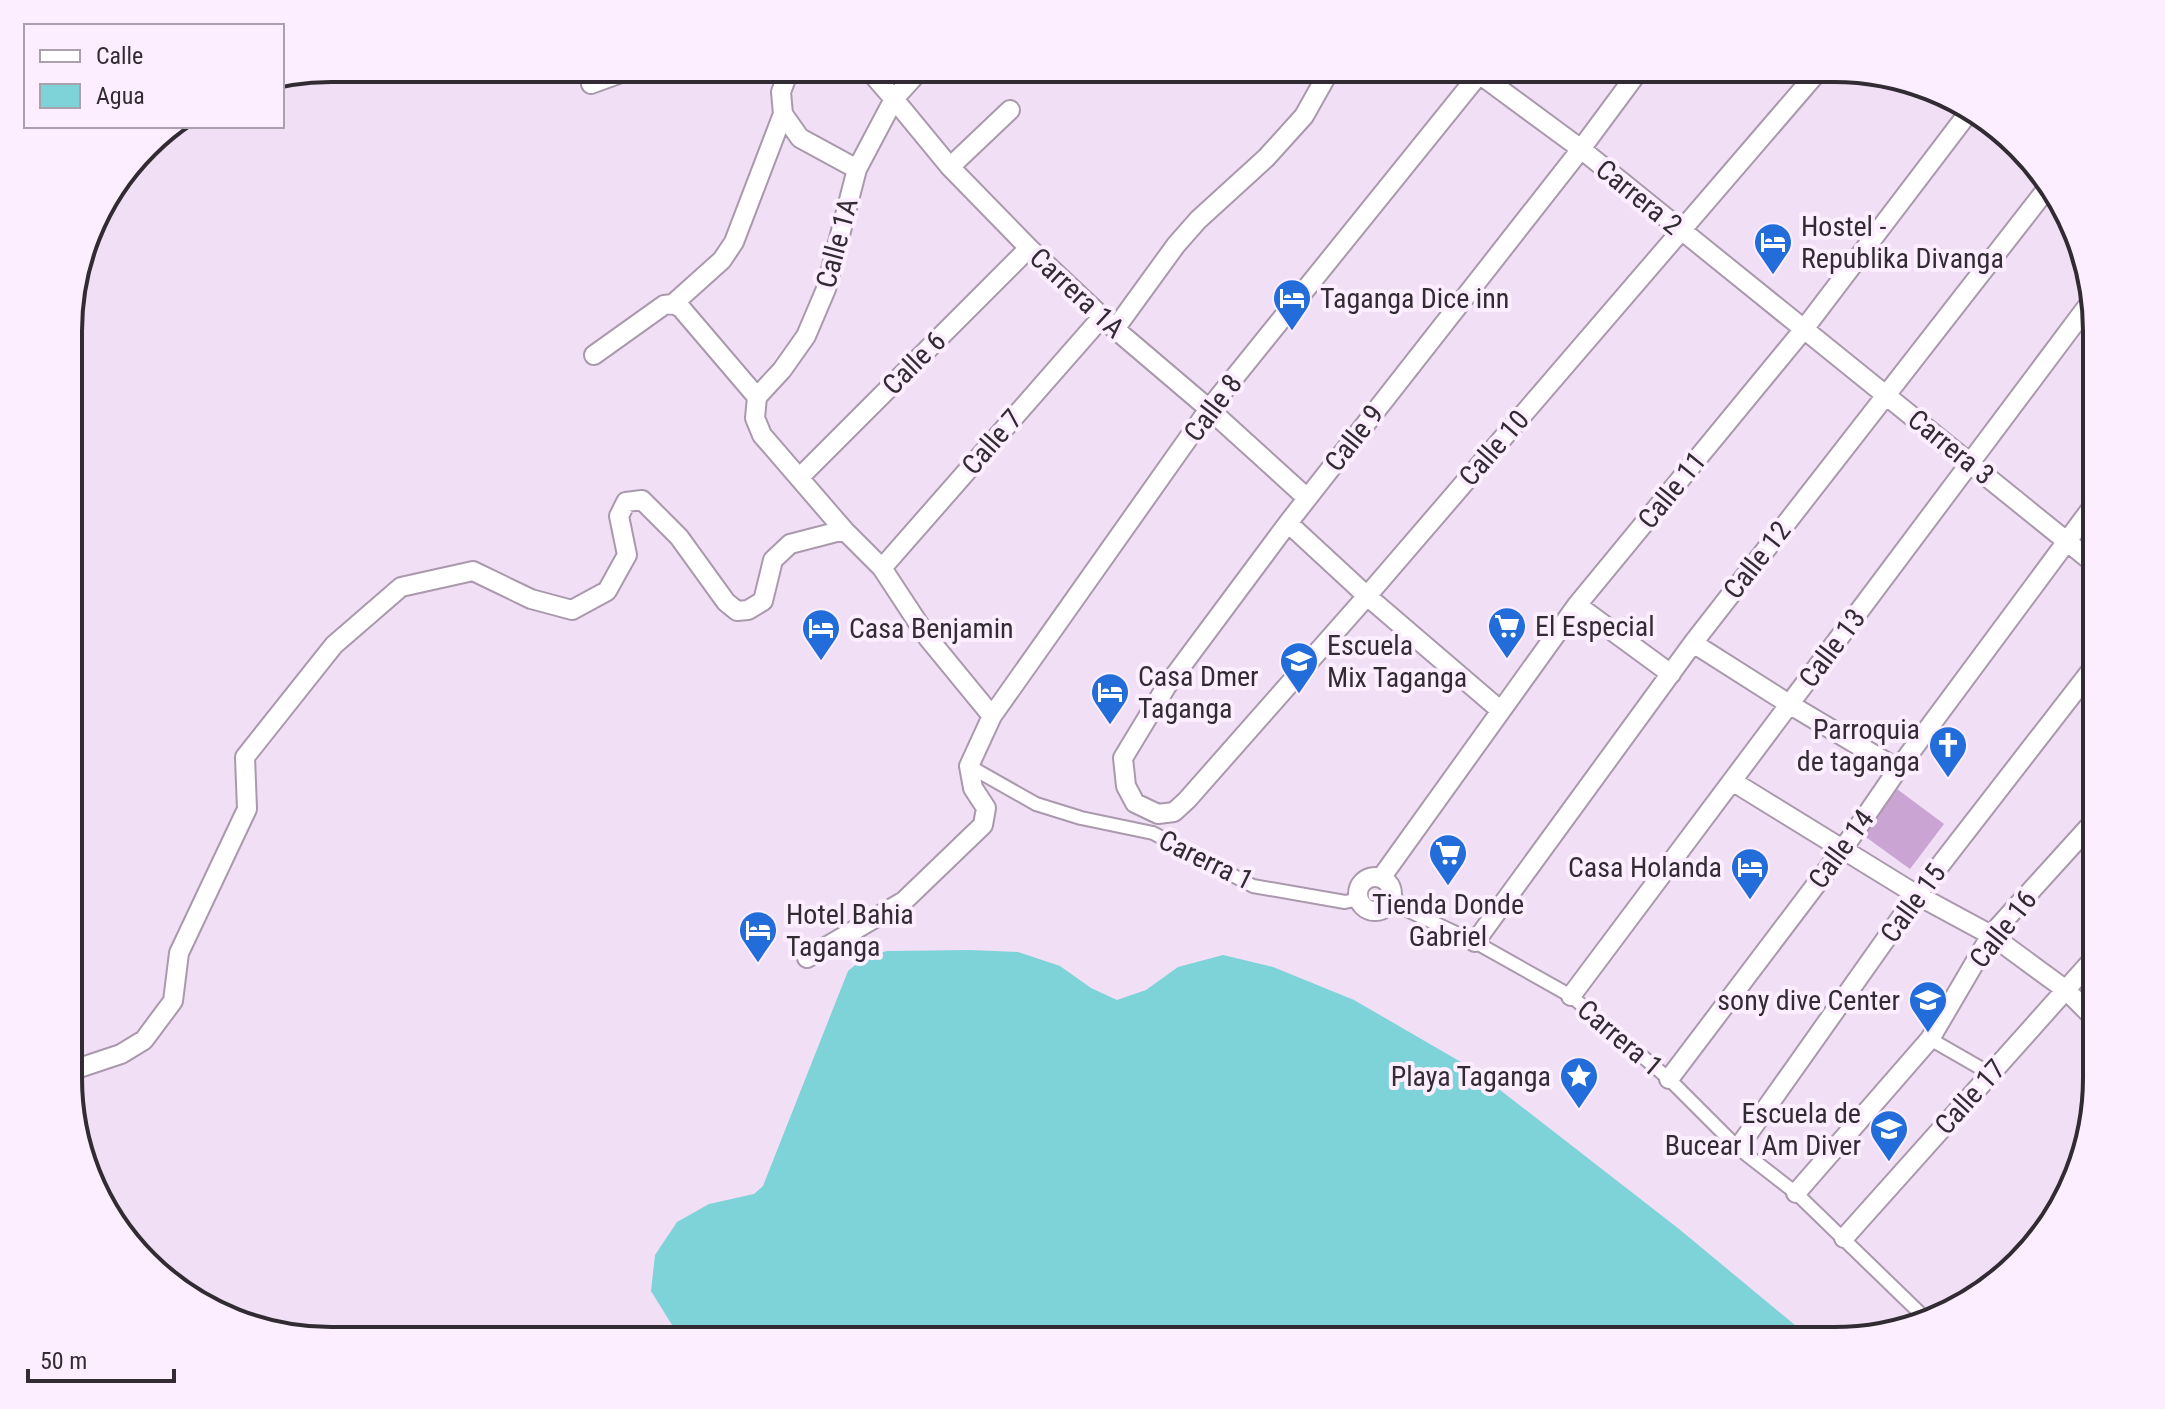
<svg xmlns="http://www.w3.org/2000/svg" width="2165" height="1409" viewBox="0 0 2165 1409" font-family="'Roboto Condensed',sans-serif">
	<rect width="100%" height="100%" fill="#f1dff5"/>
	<path fill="#caa4d2" d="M1897 789 1944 824 1910 869 1863 835Z"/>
	<path fill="#7dd3d8" d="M970 950 1018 952 1060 966 1091 988 1117 1000 1146 990 1178 967 1223 955 1273 967 1354 1000 1473 1069 1679 1229 1813 1340 668 1341 672 1325 651 1291 655 1255 677 1222 709 1204 754 1194 763 1186 848 971 865 957 887 951Z"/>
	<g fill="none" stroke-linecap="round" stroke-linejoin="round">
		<defs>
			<path id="pedestrian" d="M969 766 1036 804 1081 818 1153 833 1253 886 1345 902 1359 899
				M1392 896 1409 911 1475 942 1571 996 1669 1079 1738 1148 1796 1193 1925 1318
				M1930 1039 1991 1074"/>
			<path id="minor" d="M790 68 781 92 783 114 800 138 857 169
				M867 68 894 99 950 167 1029 248 1115 329 1209 409 1307 498
				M922 68 894 99 857 169 826 289 806 336 782 370 757 397 755 418 762 435 844 530 882 568 928 638 992 716
				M1471 68 1581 149 2096 565
				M1641 68 1581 149 1288 523 1166 687 1123 758 1126 786 1135 803 1158 814 1174 812 1187 800 1367 596 1821 68
				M591 84 635 68
				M950 167 1010 110
				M673 304 722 260 734 242 783 114
				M1115 329 1176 245 1198 220 1266 158 1304 116 1331 68
				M594 355 664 305 673 304 681 308 757 397
				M800 477 1029 248
				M1288 523 1367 596 1500 710
				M882 568 1102 317
				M1577 605 1671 674
				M1693 643 1789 704 1898 769
				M1732 781 1917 895 1991 935 2066 990 2096 1020
				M1358 894a17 17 0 1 1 34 0a17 17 0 1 1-34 0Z
				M1381 878 1577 605 1804 329 1972 108
				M1475 942 1693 643 2049 186
				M807 958 904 901 983 825 986 808 973 788 969 766 992 716 1209 409 1484 68
				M1571 996 2092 300
				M70 1071 121 1054 144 1040 173 1001 179 953 247 809 245 757 334 645 401 587 473 571 531 599 572 610 607 591 627 555 619 516 626 502 642 500 679 537 726 602 737 611 748 610 763 601 773 560 790 544 844 530
				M1669 1079 1843 849 1898 769 2096 502
				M1738 1148 1917 895 2096 664
				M1796 1193 1930 1039 1991 935 2096 819
				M1844 1238 2096 956"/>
		</defs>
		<use href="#pedestrian" stroke="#aa99ad" stroke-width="16"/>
		<use href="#minor" stroke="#aa99ad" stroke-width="22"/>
		<use href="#pedestrian" stroke="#fff" stroke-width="12"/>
		<use href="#minor" stroke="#fff" stroke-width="18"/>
	</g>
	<defs>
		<symbol id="hotel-pin" viewBox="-11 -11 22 30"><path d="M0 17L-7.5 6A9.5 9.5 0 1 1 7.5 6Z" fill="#226dd9" stroke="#fceeff"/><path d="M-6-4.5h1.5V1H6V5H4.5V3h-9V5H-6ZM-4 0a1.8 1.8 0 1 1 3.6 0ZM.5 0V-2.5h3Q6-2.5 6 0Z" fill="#fff"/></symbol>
		<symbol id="supermarket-pin" viewBox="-11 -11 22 30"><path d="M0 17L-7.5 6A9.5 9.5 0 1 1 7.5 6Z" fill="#226dd9" stroke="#fceeff"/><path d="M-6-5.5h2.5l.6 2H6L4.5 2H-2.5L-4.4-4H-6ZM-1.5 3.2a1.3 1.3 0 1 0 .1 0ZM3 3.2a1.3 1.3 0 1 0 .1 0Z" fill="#fff"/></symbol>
		<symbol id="school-pin" viewBox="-11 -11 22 30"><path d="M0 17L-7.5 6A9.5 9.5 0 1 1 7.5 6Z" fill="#226dd9" stroke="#fceeff"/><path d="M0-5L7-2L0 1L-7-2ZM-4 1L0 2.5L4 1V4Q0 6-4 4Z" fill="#fff"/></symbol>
		<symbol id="church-pin" viewBox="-11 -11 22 30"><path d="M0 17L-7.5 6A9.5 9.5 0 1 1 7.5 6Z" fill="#226dd9" stroke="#fceeff"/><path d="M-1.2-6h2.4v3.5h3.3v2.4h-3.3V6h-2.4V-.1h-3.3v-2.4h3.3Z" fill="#fff"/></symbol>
		<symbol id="sight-pin" viewBox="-11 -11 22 30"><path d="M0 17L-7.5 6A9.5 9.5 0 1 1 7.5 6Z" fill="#226dd9" stroke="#fceeff"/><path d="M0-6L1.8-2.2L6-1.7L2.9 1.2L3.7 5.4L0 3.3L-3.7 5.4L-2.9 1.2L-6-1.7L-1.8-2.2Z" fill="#fff"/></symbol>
	</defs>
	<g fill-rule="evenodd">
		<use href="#hotel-pin" x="1751" y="220" width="44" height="60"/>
		<use href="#hotel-pin" x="1270" y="276" width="44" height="60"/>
		<use href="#supermarket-pin" x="1485" y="604" width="44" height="60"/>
		<use href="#hotel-pin" x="799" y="606" width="44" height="60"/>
		<use href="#school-pin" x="1277" y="639" width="44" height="60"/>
		<use href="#hotel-pin" x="1088" y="670" width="44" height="60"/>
		<use href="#church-pin" x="1926" y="723" width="44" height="60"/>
		<use href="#supermarket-pin" x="1426" y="831" width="44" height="60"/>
		<use href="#hotel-pin" x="1728" y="845" width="44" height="60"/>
		<use href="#hotel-pin" x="736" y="908" width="44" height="60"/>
		<use href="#school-pin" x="1906" y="978" width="44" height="60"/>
		<use href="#sight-pin" x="1557" y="1054" width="44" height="60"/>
		<use href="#school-pin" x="1867" y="1107" width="44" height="60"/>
	</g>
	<g text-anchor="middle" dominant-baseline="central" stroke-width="8" stroke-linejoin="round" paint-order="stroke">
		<g font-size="28" fill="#322b33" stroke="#fceeff">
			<text transform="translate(1639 197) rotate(39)">Carrera 2</text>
			<text transform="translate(837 243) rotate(-75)">Calle 1A</text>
			<text transform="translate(1077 293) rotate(43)">Carrera 1A</text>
			<text transform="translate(914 363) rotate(-45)">Calle 6</text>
			<text transform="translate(1213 408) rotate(-53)">Calle 8</text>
			<text transform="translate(1354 438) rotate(-52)">Calle 9</text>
			<text transform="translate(992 442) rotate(-49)">Calle 7</text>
			<text transform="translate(1951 447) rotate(39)">Carrera 3</text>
			<text transform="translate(1494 448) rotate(-49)">Calle 10</text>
			<text transform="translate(1672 490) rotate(-51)">Calle 11</text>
			<text transform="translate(1757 560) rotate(-52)">Calle 12</text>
			<text transform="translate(1832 648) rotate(-53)">Calle 13</text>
			<text transform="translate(1841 849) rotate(-54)">Calle 14</text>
			<text transform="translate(1206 860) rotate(26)">Carerra 1</text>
			<text transform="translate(1913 903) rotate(-54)">Calle 15</text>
			<text transform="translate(2003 929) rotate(-52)">Calle 16</text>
			<text transform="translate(1620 1038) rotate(40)">Carrera 1</text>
			<text transform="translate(1970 1097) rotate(-48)">Calle 17</text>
		</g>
		<g font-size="28" fill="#322b33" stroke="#fceeff" text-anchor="start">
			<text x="1801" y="226">Hostel -<tspan x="1801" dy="32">Republika Divanga</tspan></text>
			<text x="1320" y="298">Taganga Dice inn</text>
			<text x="1535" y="626">El Especial</text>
			<text x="849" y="628">Casa Benjamin</text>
			<text x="1327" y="645">Escuela<tspan x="1327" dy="32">Mix Taganga</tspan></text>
			<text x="1138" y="676">Casa Dmer<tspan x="1138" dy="32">Taganga</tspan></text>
			<text x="1920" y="729" text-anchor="end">Parroquia<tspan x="1920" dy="32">de taganga</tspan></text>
			<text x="1722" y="867" text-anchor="end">Casa Holanda</text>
			<text x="1448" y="904" text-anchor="middle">Tienda Donde<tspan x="1448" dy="32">Gabriel</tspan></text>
			<text x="786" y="914">Hotel Bahia<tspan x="786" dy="32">Taganga</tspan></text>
			<text x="1900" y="1000" text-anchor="end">sony dive Center</text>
			<text x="1551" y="1076" text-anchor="end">Playa Taganga</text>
			<text x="1861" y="1113" text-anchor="end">Escuela de<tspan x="1861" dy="32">Bucear I Am Diver</tspan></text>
		</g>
	</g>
	<path d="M0 0H2165V1409H0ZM331 82H1834A249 249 0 0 1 2083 331V1078A249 249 0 0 1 1834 1327H331A249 249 0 0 1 82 1078V331A249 249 0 0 1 331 82Z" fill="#fceeff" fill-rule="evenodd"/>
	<path fill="none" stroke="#322b33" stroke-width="4" d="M331 82H1834A249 249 0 0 1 2083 331V1078A249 249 0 0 1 1834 1327H331A249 249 0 0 1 82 1078V331A249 249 0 0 1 331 82Z"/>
	<rect x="24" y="24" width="260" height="104" fill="#fceeff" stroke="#aba0ad" stroke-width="2"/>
	<rect x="40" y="50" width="40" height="12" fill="#ffffff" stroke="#aba0ad" stroke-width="2"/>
	<text x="96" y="64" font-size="24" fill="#322b33">Calle</text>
	<rect x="40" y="84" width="40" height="24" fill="#7dd3d8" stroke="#aba0ad" stroke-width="2"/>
	<text x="96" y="104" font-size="24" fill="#322b33">Agua</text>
	<path d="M28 1369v12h146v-12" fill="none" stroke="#322b33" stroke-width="4"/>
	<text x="40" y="1369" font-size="24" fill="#322b33" stroke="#fceeff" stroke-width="6" paint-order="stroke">50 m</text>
</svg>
